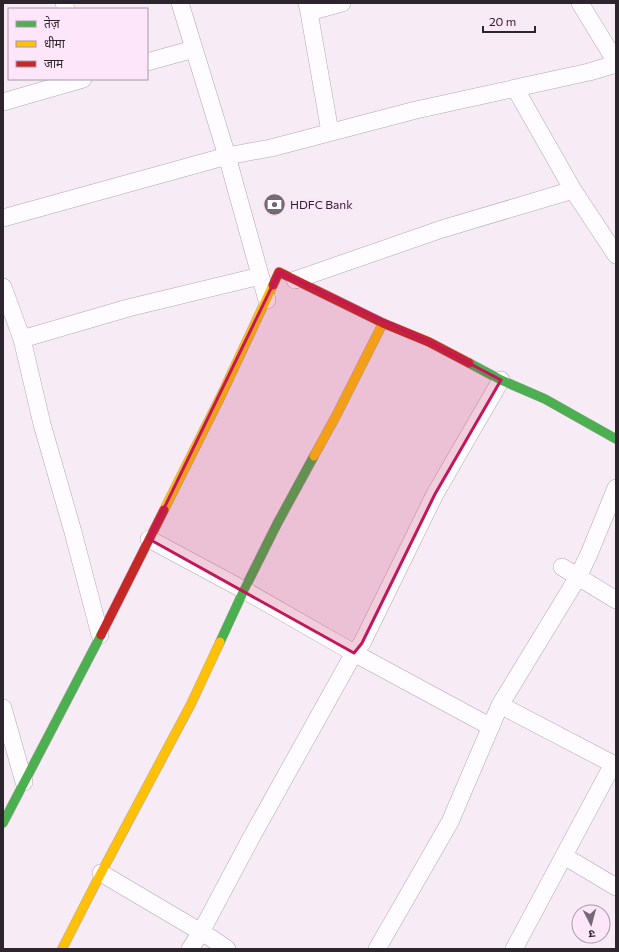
<svg xmlns="http://www.w3.org/2000/svg" width="619" height="952" viewBox="0 0 619 952" font-family="Commissioner,'Noto Sans Devanagari',sans-serif">
	<rect width="100%" height="100%" fill="#f7ebf6"/>
	<g fill="none" stroke-linecap="round" stroke-linejoin="round">
		<defs>
			<path id="street" d="M64 3 66 9
				M180 3 227 156 267 300
				M307 3 309 12 330 132
				M580 3 616 62
				M309 12 342 3
				M147 62 194 49
				M515 88 573 190 616 255
				M3 102 83 79
				M3 218 227 156 271 148 416 110 589 72 616 64
				M295 280 442 229 573 190
				M3 287 22 339 42 424 73 532 100 635
				M22 339 128 308 260 276
				M149 539 244 590 354 653 491 727
				M562 567 616 600
				M500 705 613 764 514 949
				M3 708 24 782
				M564 856 616 887
				M101 873 211 938 227 949
				M190 949 201 932 251 838 354 653 362 643 435 494 501 380
				M377 949 450 822 500 705 578 577 589 554 616 488"/>
			<path id="fast" d="M469 363 501 380 545 399 616 439
				M220 642 244 590 277 524 314 456
				M3 823 101 635"/>
			<path id="slow" d="M314 456 336 416 383 323
				M164 510 220 398 273 285
				M62 949 101 873 191 704 220 642"/>
			<path id="jam" d="M273 285 279 272 383 323 429 342 469 363
				M101 635 164 510"/>
		</defs>
		<use href="#street" stroke="#b1a8b0" stroke-width="18"/>
		<use href="#fast" stroke="#b1a8b0" stroke-width="10"/>
		<use href="#slow" stroke="#b1a8b0" stroke-width="10"/>
		<use href="#jam" stroke="#b1a8b0" stroke-width="10"/>
		<use href="#street" stroke="#fefcfe" stroke-width="17"/>
		<use href="#fast" stroke="#4caf50" stroke-width="9"/>
		<use href="#slow" stroke="#ffc107" stroke-width="9"/>
		<use href="#jam" stroke="#c62828" stroke-width="9"/>
	</g>
	<path fill="#c2185b" fill-opacity="0.2" stroke="#c2185b" stroke-width="3" stroke-linejoin="round" d="M279 272 429 342 501 380 435 494 362 643 354 653 149 539Z"/>
	<defs>
		<symbol id="bank-disc" viewBox="-11 -11 22 22"><circle r="9.5" fill="#746a73" stroke="#fde5fa"/><path d="M-6-4H6V4H-6ZM0-2.3a2.3 2.3 0 1 0 0 4.6a2.3 2.3 0 1 0 0-4.6Z" fill="#fff"/></symbol>
	</defs>
	<g fill-rule="evenodd">
		<use href="#bank-disc" x="262" y="192" width="25" height="25"/>
	</g>
	<g text-anchor="middle" dominant-baseline="central" stroke-width="4" stroke-linejoin="round" paint-order="stroke">
		<g font-size="12" fill="#2d252d" stroke="#fde5fa" text-anchor="start">
			<text x="290" y="204">HDFC Bank</text>
		</g>
	</g>
	<rect width="619" height="952" fill="none" stroke="#2d252d" stroke-width="8"/>
	<rect x="8" y="8" width="140" height="72" fill="#fde5fa" stroke="#aa98a8"/>
	<rect x="16" y="21" width="20" height="6" fill="#4caf50" stroke="#aa98a8"/>
	<text x="44" y="28" font-size="12" fill="#2d252d">तेज़</text>
	<rect x="16" y="41" width="20" height="6" fill="#ffc107" stroke="#aa98a8"/>
	<text x="44" y="48" font-size="12" fill="#2d252d">धीमा</text>
	<rect x="16" y="61" width="20" height="6" fill="#c62828" stroke="#aa98a8"/>
	<text x="44" y="68" font-size="12" fill="#2d252d">जाम</text>
	<g transform="translate(591 924) rotate(174)"><circle r="19" fill="#fde5fa" stroke="#aa98a8"/>
	<path d="M0-3L7 15L0 10L-7 15Z" fill="#746a73"/>
	<text y="-6" font-size="11" font-weight="bold" text-anchor="middle" fill="#2d252d">उ</text>
	</g>
	<path d="M483 26v6h52v-6" fill="none" stroke="#2d252d" stroke-width="2"/>
	<text x="489" y="26" font-size="12" fill="#2d252d" stroke="#fde5fa" stroke-width="3" paint-order="stroke">20 m</text>
</svg>
